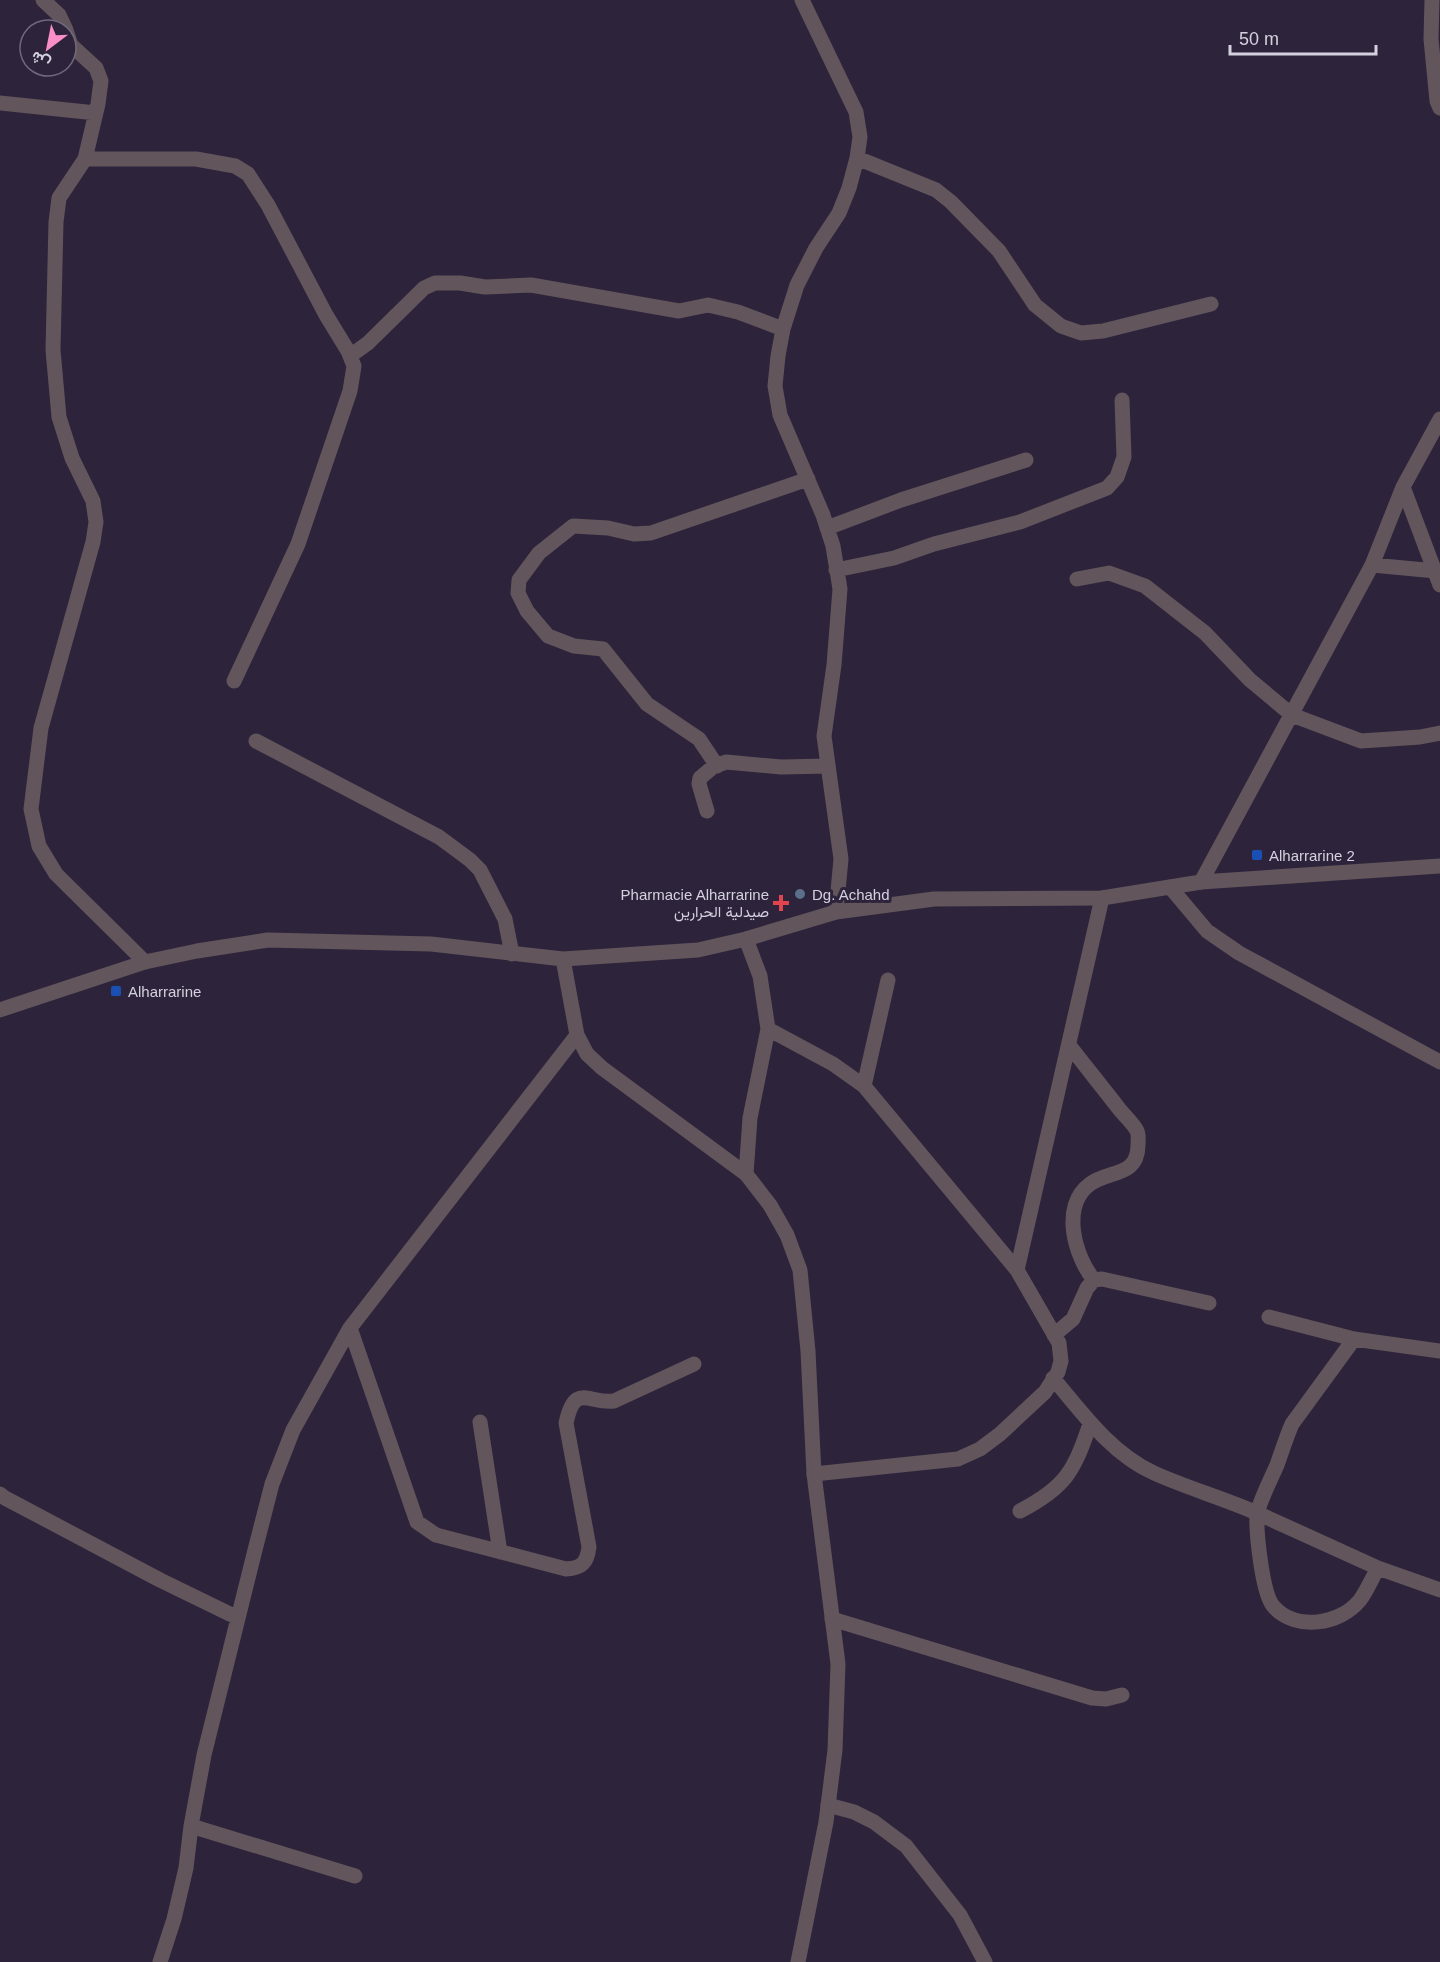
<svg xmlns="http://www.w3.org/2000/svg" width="1440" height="1962" viewBox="0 0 1440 1962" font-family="Arial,Vazirmatn,sans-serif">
	<rect width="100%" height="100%" fill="#2d243b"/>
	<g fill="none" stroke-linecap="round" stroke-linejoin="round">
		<path stroke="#62555c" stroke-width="15" d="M43 0 59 15 66 30
			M802 0 856 112 860 137 857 158 849 188 839 213 816 248 797 285 783 329 778 356 775 386 780 415 823 515 833 546 840 589 834 665 824 736 841 859 836 912
			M1432 0 1431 39 1437 101 1440 108
			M66 30 71 45 96 68 101 81 98 104 85 159 59 198 56 222 53 350 59 417 72 458 93 501 96 522 93 542 41 728 31 809 39 846 56 874 145 962
			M0 103 96 113
			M857 158 936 190 951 202 999 251 1035 305 1061 326 1081 333 1103 331 1211 304
			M85 159H196L235 166 248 174 268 205 326 315 348 351 354 366 350 391 298 544 234 681
			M350 356 368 343 424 288 435 283H460L485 287 531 285 679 311 708 305 738 312 783 329
			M1403 487 1440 585
			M827 528 901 500 1026 460
			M1372 565 1436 571
			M836 570 894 558 934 544 1020 522 1107 488 1117 477 1124 457 1122 400
			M1077 579 1109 573 1145 586 1205 633 1250 680 1292 715 1361 741 1420 737 1440 733
			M256 741 439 837 470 860 480 870 505 919 512 954
			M717 766 699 739 647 704 603 649 574 646 548 636 527 611 518 593 519 580 539 553 573 526 608 528 634 534 651 533 808 479
			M707 811 699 784 700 778 713 767 726 762 781 767 828 766
			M1201 882 1372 565 1403 487 1440 419
			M1170 887 1207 931 1239 953 1440 1062
			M768 1029 833 1064 864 1086 1017 1270 1059 1343 1061 1361 1058 1372 1045 1392 1000 1434 980 1449 958 1459 814 1474
			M1069 1045C1086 1067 1103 1088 1120 1110 1125 1116 1134 1124 1137 1131 1139 1135 1138 1141 1138 1145 1138 1177 1109 1170 1090 1184 1060 1206 1075 1257 1094 1280
			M864 1086 888 980
			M746 1174 750 1118 768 1029 760 976 746 939
			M1017 1270 1102 898
			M1269 1317 1354 1339 1440 1351
			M350 1328 417 1522 436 1535 566 1569C582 1568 587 1563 589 1547L566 1423C575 1382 588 1404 614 1401L694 1364
			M1054 1335 1073 1319 1087 1288 1094 1280 1102 1279 1209 1303
			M1053 1378C1082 1413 1112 1454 1154 1473 1187 1488 1223 1498 1257 1513 1262 1496 1270 1481 1277 1465 1282 1451 1286 1438 1292 1424L1354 1339
			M480 1422 500 1552
			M0 1494 5 1498 160 1580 238 1618
			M1020 1511C1066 1487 1074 1471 1090 1424
			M1378 1568C1372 1578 1367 1591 1360 1600 1340 1625 1296 1631 1274 1607 1262 1595 1256 1531 1257 1513L1378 1568 1440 1590
			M832 1619 1092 1698 1106 1699 1122 1695
			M828 1805 854 1812 874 1822 906 1846 960 1915 985 1962
			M191 1826 355 1876
			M160 1962 174 1919 186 1868 191 1826 204 1755 255 1550 272 1484 293 1430 350 1328 577 1035"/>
		<path stroke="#62555c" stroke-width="15" d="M563 959 577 1035 587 1054 602 1068 746 1174 770 1205 787 1235 800 1270 808 1351 814 1474 838 1664 835 1750 826 1822 798 1962
			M0 1010 145 962 197 951 268 940 431 944 563 959 698 950 746 939 836 912 934 899 1102 898 1201 882 1440 866"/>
	</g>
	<g fill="#1a4fb4" stroke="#2d243b" stroke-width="2">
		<rect x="1251" y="849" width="12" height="12" rx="3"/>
		<rect x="110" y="985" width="12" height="12" rx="3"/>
	</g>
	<circle fill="#5c6f8a" stroke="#2d243b" stroke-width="2" cx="800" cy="894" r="6"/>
	<path fill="#e0444e" stroke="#2d243b" stroke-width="2" d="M778 894h6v6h6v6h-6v6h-6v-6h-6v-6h6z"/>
	<g text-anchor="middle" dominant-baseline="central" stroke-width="6" stroke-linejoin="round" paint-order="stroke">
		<g font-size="15" fill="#d5d0df" stroke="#2d243b" text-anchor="start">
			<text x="1269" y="855">Alharrarine 2</text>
			<text x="769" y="894" text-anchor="end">Pharmacie Alharrarine<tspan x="769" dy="17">صيدلية الحرارين</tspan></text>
			<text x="812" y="894">Dg. Achahd</text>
			<text x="128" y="991">Alharrarine</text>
		</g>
	</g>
	<g transform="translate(48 48) rotate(212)"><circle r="28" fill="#2d243b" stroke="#70697d" stroke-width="1.5"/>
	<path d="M0-4.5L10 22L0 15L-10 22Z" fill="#fa8fc7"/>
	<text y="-9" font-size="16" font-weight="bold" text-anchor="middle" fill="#d5d0df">ش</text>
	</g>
	<path d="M1230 45v9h146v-9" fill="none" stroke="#d5d0df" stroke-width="3"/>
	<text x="1239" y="45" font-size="18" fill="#d5d0df" stroke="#2d243b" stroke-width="4.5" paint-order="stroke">50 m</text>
</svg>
